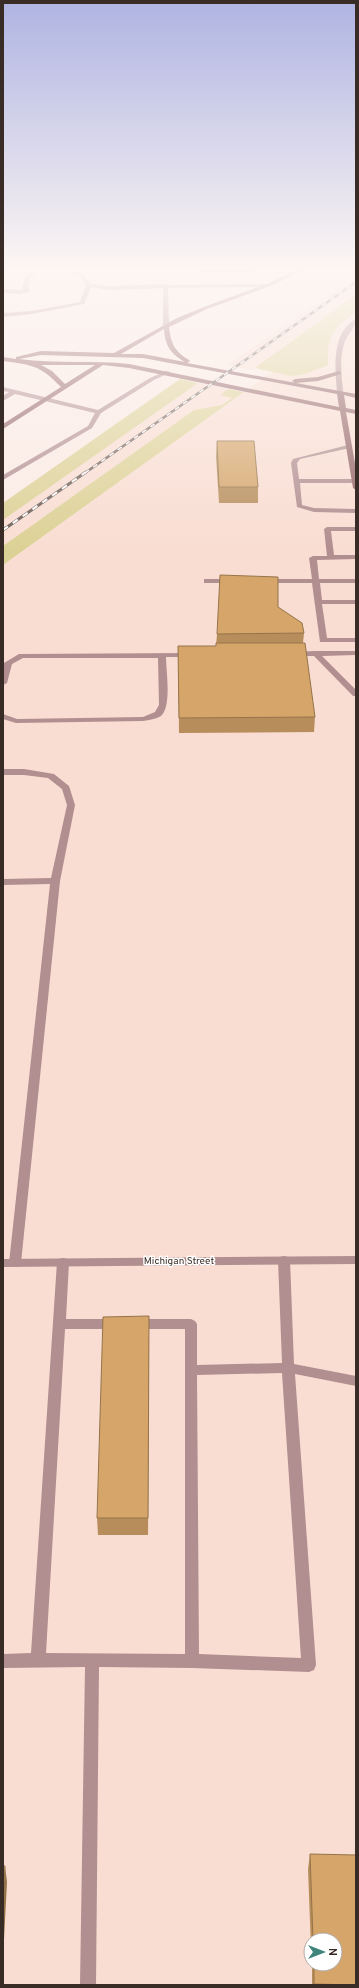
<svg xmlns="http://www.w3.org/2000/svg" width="359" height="1988" viewBox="0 0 359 1988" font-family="Overpass,sans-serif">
	<rect width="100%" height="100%" fill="#fbebe5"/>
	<path fill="#f9ddd2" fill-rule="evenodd" d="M356 276V295L253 370 227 365Z
		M356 312V1985H3V565ZM311 1940H335V1964H311Z
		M198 383 228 389 221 395 232 398 222 405 194 410 3 546V520Z"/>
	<path fill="#dcd195" d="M356 295V312C332 329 327 335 328 365L305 374 291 376 255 368Z
		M180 379 198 383 3 520V503Z
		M228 389 244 392 3 565V546L194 410 222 405 232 398 220 395Z"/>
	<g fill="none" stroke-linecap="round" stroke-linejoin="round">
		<path fill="#b18e90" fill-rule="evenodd" d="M32 270H37C31 278 27 283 29 292L19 294 3 293V289L24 290 22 288 25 277Z
			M67 270C78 270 84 275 91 284L110 286 165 284 168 286 165 288 110 290 91 287 84 304 32 314 3 317V313L32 311 80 302 86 285 80 277Z
			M166 371 171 372 154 380 101 413 92 428 3 480V475L88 426 95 413 15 394 3 401V396L9 392 3 391V387L98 410 150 378Z
			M348 445 351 447 350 448 300 459 297 463 299 479H356L355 483H300L302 505 314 508 356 509V513L314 512 297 507 291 463 293 459Z
			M327 527H356V531H331L334 555H356V559L317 560 319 579H356V583H320L322 600H356V604H322L327 638H356V642H320L312 583H265L261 581 265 579H312L309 558 313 556H327L324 529Z
			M204 579H233L237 581 233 583H204Z
			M315 651H356V655L322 656 356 690V696H353L314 656H294L290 654 294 652Z
			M190 653H193V657H166C166 671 172 706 161 716 156 719 149 720 143 721L16 723 3 719V714L17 719 143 717 155 712 159 705 158 658H23L12 664 7 683 3 685 4 663 19 654Z
			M3 769H24L54 774 69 786 75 805 60 881 21 1263 19 1266 15 1267 11 1266 9 1263 50 884 3 885V879L51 878 67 805 62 789 48 778 24 775H3Z
			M284 1256 288 1257 290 1260 294 1364 356 1376V1386L295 1374 316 1665 314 1670 309 1672 192 1668 99 1667 96 1985H80L85 1667 3 1668V1654L31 1653 57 1262 59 1259 63 1258 67 1259 69 1262 66 1319H115L119 1321 121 1324 119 1327 115 1329H65L46 1653 185 1654V1329H135L131 1327 129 1324 131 1321 135 1319H191L195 1321 197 1324V1365L282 1363 278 1260 280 1257ZM282 1373 301 1658 199 1654 197 1375Z"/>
		<path fill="#b18e90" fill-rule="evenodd" d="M265 284 268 286 267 287 168 288 169 326 166 328 163 326V285Z
			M356 319C356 328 346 336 344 344 339 359 342 377 343 392L340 394 337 392C335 370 331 332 356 319Z
			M356 1256V1264L3 1267V1259Z"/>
		<path fill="#905f62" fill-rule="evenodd" d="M297 270H303L273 285 207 309 169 327C171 343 174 351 189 360L190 361 187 363 356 394V398L344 395 346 408 356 410V414L346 412 356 469V490L353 488 340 411 129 368 103 365 3 429V424L61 387C40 365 32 365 3 361V357L16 359V357L41 351 114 353 177 318 204 307 269 283ZM164 329C165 346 171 354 185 362L143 354H121ZM41 355 143 358 337 394 339 407 129 364C93 360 56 364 19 359ZM41 365H95L65 384 52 371Z
			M339 371 341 372V374L318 381 295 383 292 381 295 379 318 377Z"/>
		<defs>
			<path id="rail-far1" d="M85 473 356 282"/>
			<path id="rail" d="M3 530 86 472"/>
		</defs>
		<use href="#rail-far1" stroke="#6e605a" stroke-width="2.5"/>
		<use href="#rail" stroke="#6e605a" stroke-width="3"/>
		<use href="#rail-far1" stroke="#fff" stroke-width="1.5" stroke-dasharray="5" stroke-linecap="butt"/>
		<use href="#rail" stroke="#fff" stroke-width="2" stroke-dasharray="6" stroke-linecap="butt"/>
	</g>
	<path fill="#b78e5b" d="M198 270H254V272H198Z
		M217 441 258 487V503H219L216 456Z
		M278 607 304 633 303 643 315 717 314 732 179 733 178 646H216L217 634Z
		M149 1334 148 1535H98L97 1518Z
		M310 1854 356 1985H312V1964H335V1940H311V1949L308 1869Z"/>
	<path fill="#95744a" d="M149 1316V1334L148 1535V1518Z
		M5 1866 7 1882 3 1959V1898Z"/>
	<path fill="#d5a56a" stroke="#95744a" d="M217 441H254L258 487H219Z
		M220 575 278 577V607L302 623 304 633 217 634Z
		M216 643H305L315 717 179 718 178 646H216Z
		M149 1316 148 1518H97L103 1317Z
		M310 1854 356 1855V1985L314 1984V1964H335V1940H313Z
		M3 1866H5L3 1898Z"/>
	<linearGradient id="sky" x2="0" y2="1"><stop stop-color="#afb4e2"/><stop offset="0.49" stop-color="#fdf6f3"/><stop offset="1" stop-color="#fdf6f3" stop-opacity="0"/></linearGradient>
	<rect width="359" height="549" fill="url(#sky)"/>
	<g text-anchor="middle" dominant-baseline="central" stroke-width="3" stroke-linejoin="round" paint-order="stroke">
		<g font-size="10" fill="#392b25" stroke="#fff">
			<text x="179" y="1261">Michigan Street</text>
		</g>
	</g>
	<rect width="359" height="1988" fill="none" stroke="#392b25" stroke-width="8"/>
	<g transform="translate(323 1952) rotate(90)"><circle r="19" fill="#ffffff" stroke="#b0aaa8"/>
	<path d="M0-3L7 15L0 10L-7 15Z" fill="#3f857b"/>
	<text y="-6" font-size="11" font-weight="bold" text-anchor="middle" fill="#392b25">N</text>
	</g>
</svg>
